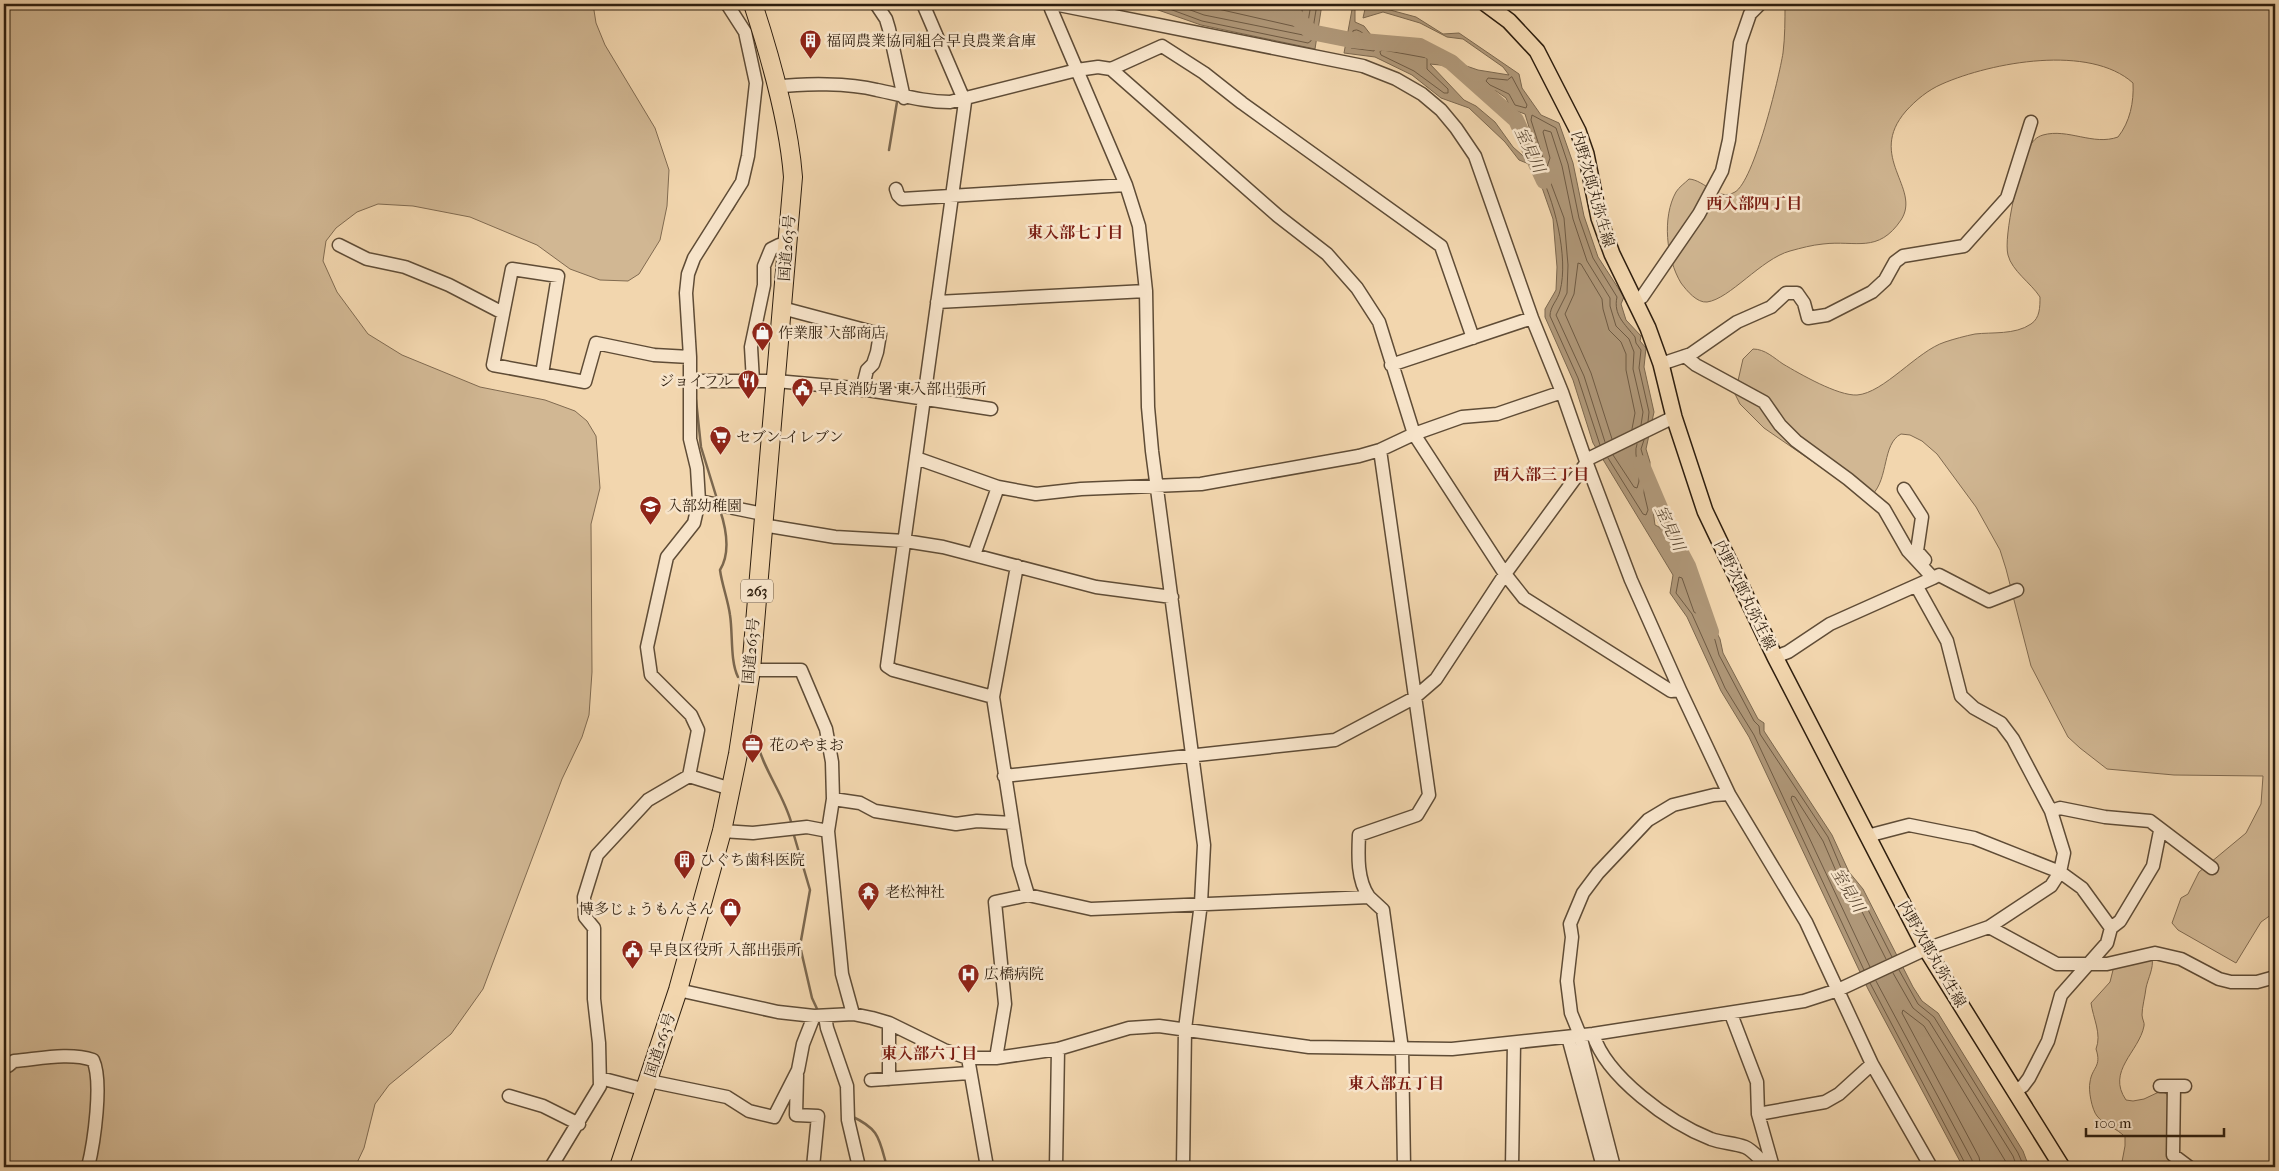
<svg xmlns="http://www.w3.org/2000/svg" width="2279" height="1171" viewBox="0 0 2279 1171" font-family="'IM FELL French Canon','Noto Serif JP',serif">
	<rect width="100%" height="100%" fill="#f2d6ae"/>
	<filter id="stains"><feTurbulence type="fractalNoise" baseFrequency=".004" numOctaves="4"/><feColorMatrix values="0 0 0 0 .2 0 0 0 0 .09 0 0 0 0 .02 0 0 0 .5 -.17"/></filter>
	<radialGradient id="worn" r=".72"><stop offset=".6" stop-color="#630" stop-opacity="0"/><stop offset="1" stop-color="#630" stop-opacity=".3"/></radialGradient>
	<path fill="#d1b793" stroke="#806a50" d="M4 4H593L596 23 605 45 655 128 669 170 667 206 660 240 639 274 628 281 600 280 570 269 537 245 470 217 413 206 378 204 357 212 336 228 326 241 323 261 337 292 368 334 402 355 480 387 545 400 575 411 587 421 596 436 600 488 591 524 592 672 589 715 582 737 562 779 483 989 451 1034 389 1085 375 1104 364 1148 355 1167H4Z
		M1785 4H2275V912L2261 922 2236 963 2178 930 2172 923 2181 898 2188 894 2199 872 2246 833 2261 804 2263 776 2174 775 2107 769 2080 748 2068 737 2031 666 2006 569 2000 550 1976 507 1937 454 1922 441 1910 435 1901 434C1882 444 1889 478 1872 495H1861L1764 428 1740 404 1735 394 1743 359 1753 349C1765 349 1774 358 1783 364 1800 374 1838 396 1857 395 1884 393 1917 351 1945 342 1954 339 1965 336 1975 334 1992 332 2015 335 2031 324 2040 318 2040 307 2040 297 2031 283 2012 271 2008 255 2003 237 2020 164 2029 147 2033 141 2036 137 2043 135 2068 128 2093 146 2118 137 2130 122 2134 102 2133 83 2090 44 1992 62 1942 84 1928 90 1916 100 1906 111 1866 157 1922 188 1901 220 1878 254 1856 240 1823 244 1812 245 1801 248 1790 251 1761 259 1730 299 1707 302 1697 303 1687 291 1681 283 1666 258 1662 217 1676 192 1679 187 1685 183 1689 179 1705 180 1718 202 1735 192 1754 181 1779 78 1783 53 1785 37 1785 20 1785 4Z
		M2152 958C2154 968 2148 978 2146 988 2145 997 2142 1007 2142 1015 2142 1019 2145 1023 2144 1026 2139 1052 2106 1071 2126 1100L2133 1101 2144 1099 2161 1091 2167 1094 2179 1167H2121L2125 1146V1137C2117 1128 2104 1125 2097 1116 2092 1110 2088 1090 2090 1082 2092 1067 2102 1067 2096 1049 2102 1034 2093 1018 2091 1003L2110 982 2114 966Z"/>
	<path fill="#af9778" stroke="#7b674e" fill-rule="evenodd" d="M1141 4H1322L1315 49 1201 25Z
		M1353 4H1376L1379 7 1416 17 1443 34 1459 33 1519 74 1522 88 1541 115 1559 123 1573 163 1584 216 1598 257 1624 297 1621 304 1626 320 1641 336 1640 341 1646 348 1644 367 1654 412 1646 449 1650 462 1649 494 1651 496 1655 525 1659 527 1682 560 1699 610 1706 611 1720 639 1723 653 1758 719 1764 723V731L1832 835 1849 872 1863 889 1913 987 1922 1001 1938 1013 2023 1151 2029 1167H1963L1868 989 1749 737 1721 691 1687 617 1670 593 1673 575 1593 443 1573 380 1545 317V309L1556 290 1557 267 1553 219 1539 179 1529 164 1519 160 1505 142 1469 108 1441 98 1412 75 1375 57 1344 53ZM1359 5 1365 9 1363 18 1383 12 1420 23 1447 37 1463 39 1503 67 1509 75 1478 70 1423 51 1378 44 1364 26 1355 22V6ZM1430 64 1450 66 1488 90 1496 91 1506 98 1511 109 1525 114 1539 160 1531 163 1513 147 1495 122 1476 106 1464 100Z"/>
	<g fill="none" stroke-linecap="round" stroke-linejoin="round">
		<path stroke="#6e5a43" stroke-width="1" d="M1156 4 1202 21 1308 43 1311 41 1317 4
			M1174 4 1204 15 1303 35 1306 34 1311 4
			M1196 4 1297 27 1300 25 1303 4
			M1357 30C1365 32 1370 42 1375 48L1374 51 1351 48 1353 31Z
			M1383 50 1427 58V69L1448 89V93H1444L1414 71 1381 55 1380 52Z
			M1512 77 1527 105 1526 108 1515 105 1509 94 1490 85 1486 81 1488 78 1507 80Z
			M1612 439 1591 373 1565 314 1574 294 1578 263 1581 264 1602 299 1603 309 1609 330 1621 342 1626 354V370L1635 413 1632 429
			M1605 442 1584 376 1556 315 1567 293 1568 265 1564 218 1546 170 1550 158 1543 132 1544 130 1551 132 1562 166 1573 219 1587 261 1610 298V306L1616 326 1629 339 1634 352 1633 369 1643 412 1641 425
			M1600 445 1578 378 1550 316C1550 306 1558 300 1560 291 1569 258 1554 197 1537 168L1543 158 1531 120 1532 115 1556 128 1568 164 1579 218 1593 258 1617 297C1613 315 1625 324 1635 337L1636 343 1641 350 1639 368 1649 412 1648 422
			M1613 455 1634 487 1637 488C1644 472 1632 457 1637 444
			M1608 458 1643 514 1646 515 1648 510 1644 493 1645 463 1641 449 1644 440
			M1870 967 1791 799 1792 796 1795 797 1823 841 1839 878 1854 896 1886 959
			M1864 970 1754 735 1725 688 1692 614 1676 593 1679 577 1682 578 1694 612 1705 618 1715 640 1719 655 1754 721 1759 726 1760 734 1828 837 1844 875 1859 892 1892 957
			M1899 970 1918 1004 1934 1017 2018 1153 2024 1167
			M1893 973 1913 1008 1929 1021 2013 1156 2017 1167
			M1876 981 1972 1160 1973 1167
			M1870 983 1967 1167
			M1981 1167 1979 1157 1902 1013 1903 1010 1924 1026 2009 1167"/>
		<path stroke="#7b674e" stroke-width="2.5" d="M889 150 897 102
			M732 210 738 199
			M696 400 701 447 717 499
			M720 510C726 528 731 552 720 570 722 585 728 600 730 615 733 634 730 661 738 677
			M756 739C763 770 784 794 792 825
			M793 832 810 890 800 946 812 998 818 1011
			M851 1116C880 1129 879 1139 887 1167"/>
		<path stroke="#af9778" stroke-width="16" d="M1271 4 1285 6 1311 32 1351 40 1420 46 1451 62 1516 120 1544 181
			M1641 463 1672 536 1688 566 1711 632"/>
		<defs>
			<path id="minor" d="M876 4 886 19 889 29 904 98
				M923 4 965 102 887 666 893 670 993 697
				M1051 4V9L1126 185 1139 226 1146 291 1148 407 1152 451 1204 845 1201 903 1185 1029 1183 1167
				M1054 4 1363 66 1396 79 1422 94 1441 110 1456 128 1475 156 1532 318 1562 392 1587 464 1631 580 1680 690 1729 794 1806 922 1872 1064 1931 1167
				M1111 69 1162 46 1204 73 1242 103 1441 246 1473 338
				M776 87C805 83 849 83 877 90 902 95 924 102 950 102L1077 70 1098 67 1111 69 1278 216 1327 254 1357 288 1379 322 1414 434 1505 574 1524 598 1671 691 1680 690
				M896 189 898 195 902 199 1126 185
				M339 245 367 259 405 267 449 285 503 313
				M1636 301 1642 297 1699 214 1722 171 1729 140 1740 43 1750 14 1760 4
				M937 302 1146 291
				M782 308 880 334 877 352 873 364 867 370 862 390
				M1685 356 1696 365 1764 402 1780 425 1796 441 1848 479 1884 509 1908 551 1933 578 1830 624 1788 652 1775 657
				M1661 364 1691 354 1737 322 1771 307 1786 293H1797L1804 303 1808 318 1827 315 1872 292 1885 280 1895 262 1903 256 1964 246 2007 198 2031 122
				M1391 365 1532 318
				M542 374 558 276 512 269 493 365 585 382 596 343 654 355 690 357
				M689 381H776L854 388 991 409
				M753 381 751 347 764 285V266L771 249 779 245 787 248
				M916 458 998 487 974 555
				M998 487 1036 494 1081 489 1201 484 1359 456 1380 450 1414 434 1462 417 1497 414 1562 392
				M1904 489 1922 517 1917 551 1925 560
				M699 501 763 514
				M762 525 835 537 905 541 943 547 1096 587 1172 597
				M1017 566 993 697 1019 865 1028 895 1091 909 1369 897 1383 910 1402 1049 1404 1167
				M1933 578 1939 575 1989 601 2017 590
				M751 670H801L826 729 832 762 833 799
				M689 776 731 789
				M1004 776 1335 740 1414 698 1436 679 1505 574 1590 458 1674 417
				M2051 811 2060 808 2105 817 2150 821 2212 868
				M722 831 753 833 807 827 828 831 833 799 860 803 875 811 956 824 977 821 1012 823
				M828 831 842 974 853 1014
				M1867 836 1909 825 1974 838 2060 872 2082 888 2111 928 2107 943 2061 995 2048 1041 2029 1078 2023 1086 2014 1091
				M1369 897C1357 880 1358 856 1359 835L1417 815 1429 795 1380 450
				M1989 927 2057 964H2107L2155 953 2181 959 2219 979 2231 982H2257L2275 977
				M2111 928 2120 921 2153 866 2160 831
				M678 990 778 1012 814 1016 853 1014 872 1018 889 1023 944 1050 968 1058H996L1058 1049 1129 1028 1159 1026 1309 1047 1452 1049 1593 1034 1804 1001 1838 990 1926 949 1989 927 2051 886 2060 872 2064 853 2051 811 2013 739 2001 723 1974 708 1961 696 1947 641 1917 587
				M1731 1014 1757 1082 1758 1114 1825 1102 1839 1094 1872 1064
				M825 1016 827 1028 847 1086 848 1120 859 1167
				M1593 1034C1606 1077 1670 1123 1711 1139 1722 1143 1734 1143 1745 1147 1753 1150 1761 1161 1768 1167
				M1568 1037 1603 1167
				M968 1058 987 1167
				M996 1058 1005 1004 995 902 1028 895
				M8 1066 14 1061C39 1059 69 1052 93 1060 103 1081 94 1143 88 1167
				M797 1075 796 1115 818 1116 813 1167
				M600 1078 646 1090
				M889 1079V1023
				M871 1080 969 1073
				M649 1081 727 1097 749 1111 774 1117 798 1070 803 1044 814 1016
				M2160 1086H2185
				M2174 1086 2173 1155 2189 1167
				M509 1096 543 1106 579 1124
				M1758 1114 1773 1167
				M551 1167 600 1086 599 1043 594 999V928L585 917 584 897 597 855 648 800 689 776 698 730 691 715 651 675 647 647 667 557 694 523 699 501 697 468 690 439V357L686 293 688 274 694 258 742 182 748 156 756 83 745 32 727 4
				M1056 1167 1058 1049
				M1512 1167 1514 1043
				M1614 1167 1580 1035 1571 1013 1567 981 1572 937 1570 924 1583 893 1598 873 1648 820 1673 805 1714 795 1729 794"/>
			<path id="major" d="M1486 4 1509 21 1537 51 1578 131 1586 154 1599 218 1612 254 1648 328 1661 364 1674 417 1705 511 1775 657 1926 949 2062 1167"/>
			<path id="highway" d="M619 1167 678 990 722 831 738 754 751 670 793 177C789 123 770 56 753 4"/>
		</defs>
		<use href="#minor" stroke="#5f4c36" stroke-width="15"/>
		<use href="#major" stroke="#2e1e0e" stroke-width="18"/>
		<use href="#highway" stroke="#2e1e0e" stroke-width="20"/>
		<use href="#minor" stroke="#f7e4ca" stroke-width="12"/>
		<use href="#major" stroke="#f2d6ae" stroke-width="15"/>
		<use href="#highway" stroke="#f2d6ae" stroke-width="18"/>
	</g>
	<defs>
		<symbol id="building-pin" viewBox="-11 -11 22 30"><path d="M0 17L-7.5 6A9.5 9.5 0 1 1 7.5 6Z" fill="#8f2418" stroke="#f7e4ca"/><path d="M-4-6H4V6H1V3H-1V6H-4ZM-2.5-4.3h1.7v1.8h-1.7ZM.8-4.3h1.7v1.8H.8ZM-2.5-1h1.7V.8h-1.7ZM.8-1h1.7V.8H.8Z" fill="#fff"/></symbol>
		<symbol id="shop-pin" viewBox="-11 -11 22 30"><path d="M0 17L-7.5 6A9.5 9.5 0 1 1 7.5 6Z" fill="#8f2418" stroke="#f7e4ca"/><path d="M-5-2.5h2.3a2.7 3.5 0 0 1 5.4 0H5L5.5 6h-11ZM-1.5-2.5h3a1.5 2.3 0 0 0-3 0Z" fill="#fff"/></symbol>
		<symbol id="restaurant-pin" viewBox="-11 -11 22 30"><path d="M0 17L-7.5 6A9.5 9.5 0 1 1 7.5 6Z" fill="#8f2418" stroke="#f7e4ca"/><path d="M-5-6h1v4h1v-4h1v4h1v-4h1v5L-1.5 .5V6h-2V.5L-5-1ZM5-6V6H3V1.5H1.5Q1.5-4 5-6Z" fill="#fff"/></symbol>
		<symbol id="civic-pin" viewBox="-11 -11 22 30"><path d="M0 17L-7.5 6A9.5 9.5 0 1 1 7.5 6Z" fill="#8f2418" stroke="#f7e4ca"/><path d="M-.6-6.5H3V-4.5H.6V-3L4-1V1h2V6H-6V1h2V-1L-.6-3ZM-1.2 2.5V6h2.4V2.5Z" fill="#fff"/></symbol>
		<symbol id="supermarket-pin" viewBox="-11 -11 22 30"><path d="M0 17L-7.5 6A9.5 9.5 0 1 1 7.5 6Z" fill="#8f2418" stroke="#f7e4ca"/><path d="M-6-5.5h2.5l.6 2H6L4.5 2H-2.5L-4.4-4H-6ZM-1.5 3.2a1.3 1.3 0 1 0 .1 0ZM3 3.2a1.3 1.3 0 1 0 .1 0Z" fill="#fff"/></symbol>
		<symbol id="school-pin" viewBox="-11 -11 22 30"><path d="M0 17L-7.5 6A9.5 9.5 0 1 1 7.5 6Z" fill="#8f2418" stroke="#f7e4ca"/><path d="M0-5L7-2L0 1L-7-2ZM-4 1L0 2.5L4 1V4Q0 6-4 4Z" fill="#fff"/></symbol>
		<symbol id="office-pin" viewBox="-11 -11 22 30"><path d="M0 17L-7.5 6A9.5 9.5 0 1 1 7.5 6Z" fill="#8f2418" stroke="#f7e4ca"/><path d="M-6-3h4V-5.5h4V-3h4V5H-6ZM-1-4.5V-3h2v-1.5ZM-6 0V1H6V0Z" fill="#fff"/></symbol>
		<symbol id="temple-pin" viewBox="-11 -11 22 30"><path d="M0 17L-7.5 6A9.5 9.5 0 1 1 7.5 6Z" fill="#8f2418" stroke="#f7e4ca"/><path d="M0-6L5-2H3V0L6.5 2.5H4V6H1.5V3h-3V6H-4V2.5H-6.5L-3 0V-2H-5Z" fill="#fff"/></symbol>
		<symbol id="hospital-pin" viewBox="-11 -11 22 30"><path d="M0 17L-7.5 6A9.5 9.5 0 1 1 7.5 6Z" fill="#8f2418" stroke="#f7e4ca"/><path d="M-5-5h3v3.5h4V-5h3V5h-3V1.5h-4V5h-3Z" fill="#fff"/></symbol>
	</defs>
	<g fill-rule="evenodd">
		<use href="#building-pin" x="798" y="28" width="25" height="34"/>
		<use href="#shop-pin" x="750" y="320" width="25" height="34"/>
		<use href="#restaurant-pin" x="736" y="368" width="25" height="34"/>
		<use href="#civic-pin" x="790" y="376" width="25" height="34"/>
		<use href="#supermarket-pin" x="708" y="424" width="25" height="34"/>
		<use href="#school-pin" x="638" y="494" width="25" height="34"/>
		<use href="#office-pin" x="740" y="732" width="25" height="34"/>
		<use href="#building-pin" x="672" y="848" width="25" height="34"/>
		<use href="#temple-pin" x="856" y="880" width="25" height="34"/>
		<use href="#shop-pin" x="718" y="896" width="25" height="34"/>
		<use href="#civic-pin" x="620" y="938" width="25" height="34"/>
		<use href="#hospital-pin" x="956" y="962" width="25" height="34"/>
	</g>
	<g text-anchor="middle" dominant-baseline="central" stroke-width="5" stroke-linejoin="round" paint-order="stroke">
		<rect fill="#f7e4ca" stroke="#6a5946" stroke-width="1" x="741" y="579.5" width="32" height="23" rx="4"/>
		<g font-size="14" font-weight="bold" fill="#2e1e0e">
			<text x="757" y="591">263</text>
		</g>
		<g font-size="15" fill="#2e1e0e" stroke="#f7e4ca" text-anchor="start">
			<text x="826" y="41">福岡農業協同組合早良農業倉庫</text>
			<text x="778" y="333">作業服 入部商店</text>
			<text x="733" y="381" text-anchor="end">ジョイフル</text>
			<text x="818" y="389">早良消防署 東入部出張所</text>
			<text x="736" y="437">セブン-イレブン</text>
			<text x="667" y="506">入部幼稚園</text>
			<text x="769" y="745">花のやまお</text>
			<text x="700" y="860">ひぐち歯科医院</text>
			<text x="885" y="892">老松神社</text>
			<text x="714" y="909" text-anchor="end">博多じょうもんさん</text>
			<text x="648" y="950">早良区役所 入部出張所</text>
			<text x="984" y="974">広橋病院</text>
		</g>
		<g font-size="15" fill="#2e1e0e" stroke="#f7e4ca">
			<text transform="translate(1593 189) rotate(74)">内野次郎丸弥生線</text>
			<text transform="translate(787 248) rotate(-85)">国道263号</text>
			<text transform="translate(1745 595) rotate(64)">内野次郎丸弥生線</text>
			<text transform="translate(751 651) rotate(-85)">国道263号</text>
			<text transform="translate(1932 954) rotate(60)">内野次郎丸弥生線</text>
			<text transform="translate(660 1045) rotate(-72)">国道263号</text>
		</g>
		<g font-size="16" font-style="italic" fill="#5b4833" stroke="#f7e4ca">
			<text transform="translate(1530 150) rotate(65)">室見川</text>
			<text transform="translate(1670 528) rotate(65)">室見川</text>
			<text transform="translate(1848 890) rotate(59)">室見川</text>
		</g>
		<g font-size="16" font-weight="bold" fill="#7a1f14" stroke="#f7e4ca">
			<text x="1754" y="203">西入部四丁目</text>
			<text x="1075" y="232">東入部七丁目</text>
			<text x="1541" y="474">西入部三丁目</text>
			<text x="929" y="1053">東入部六丁目</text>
			<text x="1396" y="1083">東入部五丁目</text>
		</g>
	</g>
	<rect width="2279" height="1171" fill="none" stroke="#f2d6ae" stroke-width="20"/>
	<rect x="5" y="5" width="2269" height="1161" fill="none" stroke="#2e1e0e" stroke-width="2.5"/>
	<rect x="10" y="10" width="2259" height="1151" fill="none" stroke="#2e1e0e"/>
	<path d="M2086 1128v8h138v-8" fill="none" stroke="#2e1e0e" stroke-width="2.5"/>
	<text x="2094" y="1128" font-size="15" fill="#2e1e0e" stroke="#f7e4ca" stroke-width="4" paint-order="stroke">100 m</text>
	<rect width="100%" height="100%" filter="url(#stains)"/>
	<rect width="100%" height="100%" fill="url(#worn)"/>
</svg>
